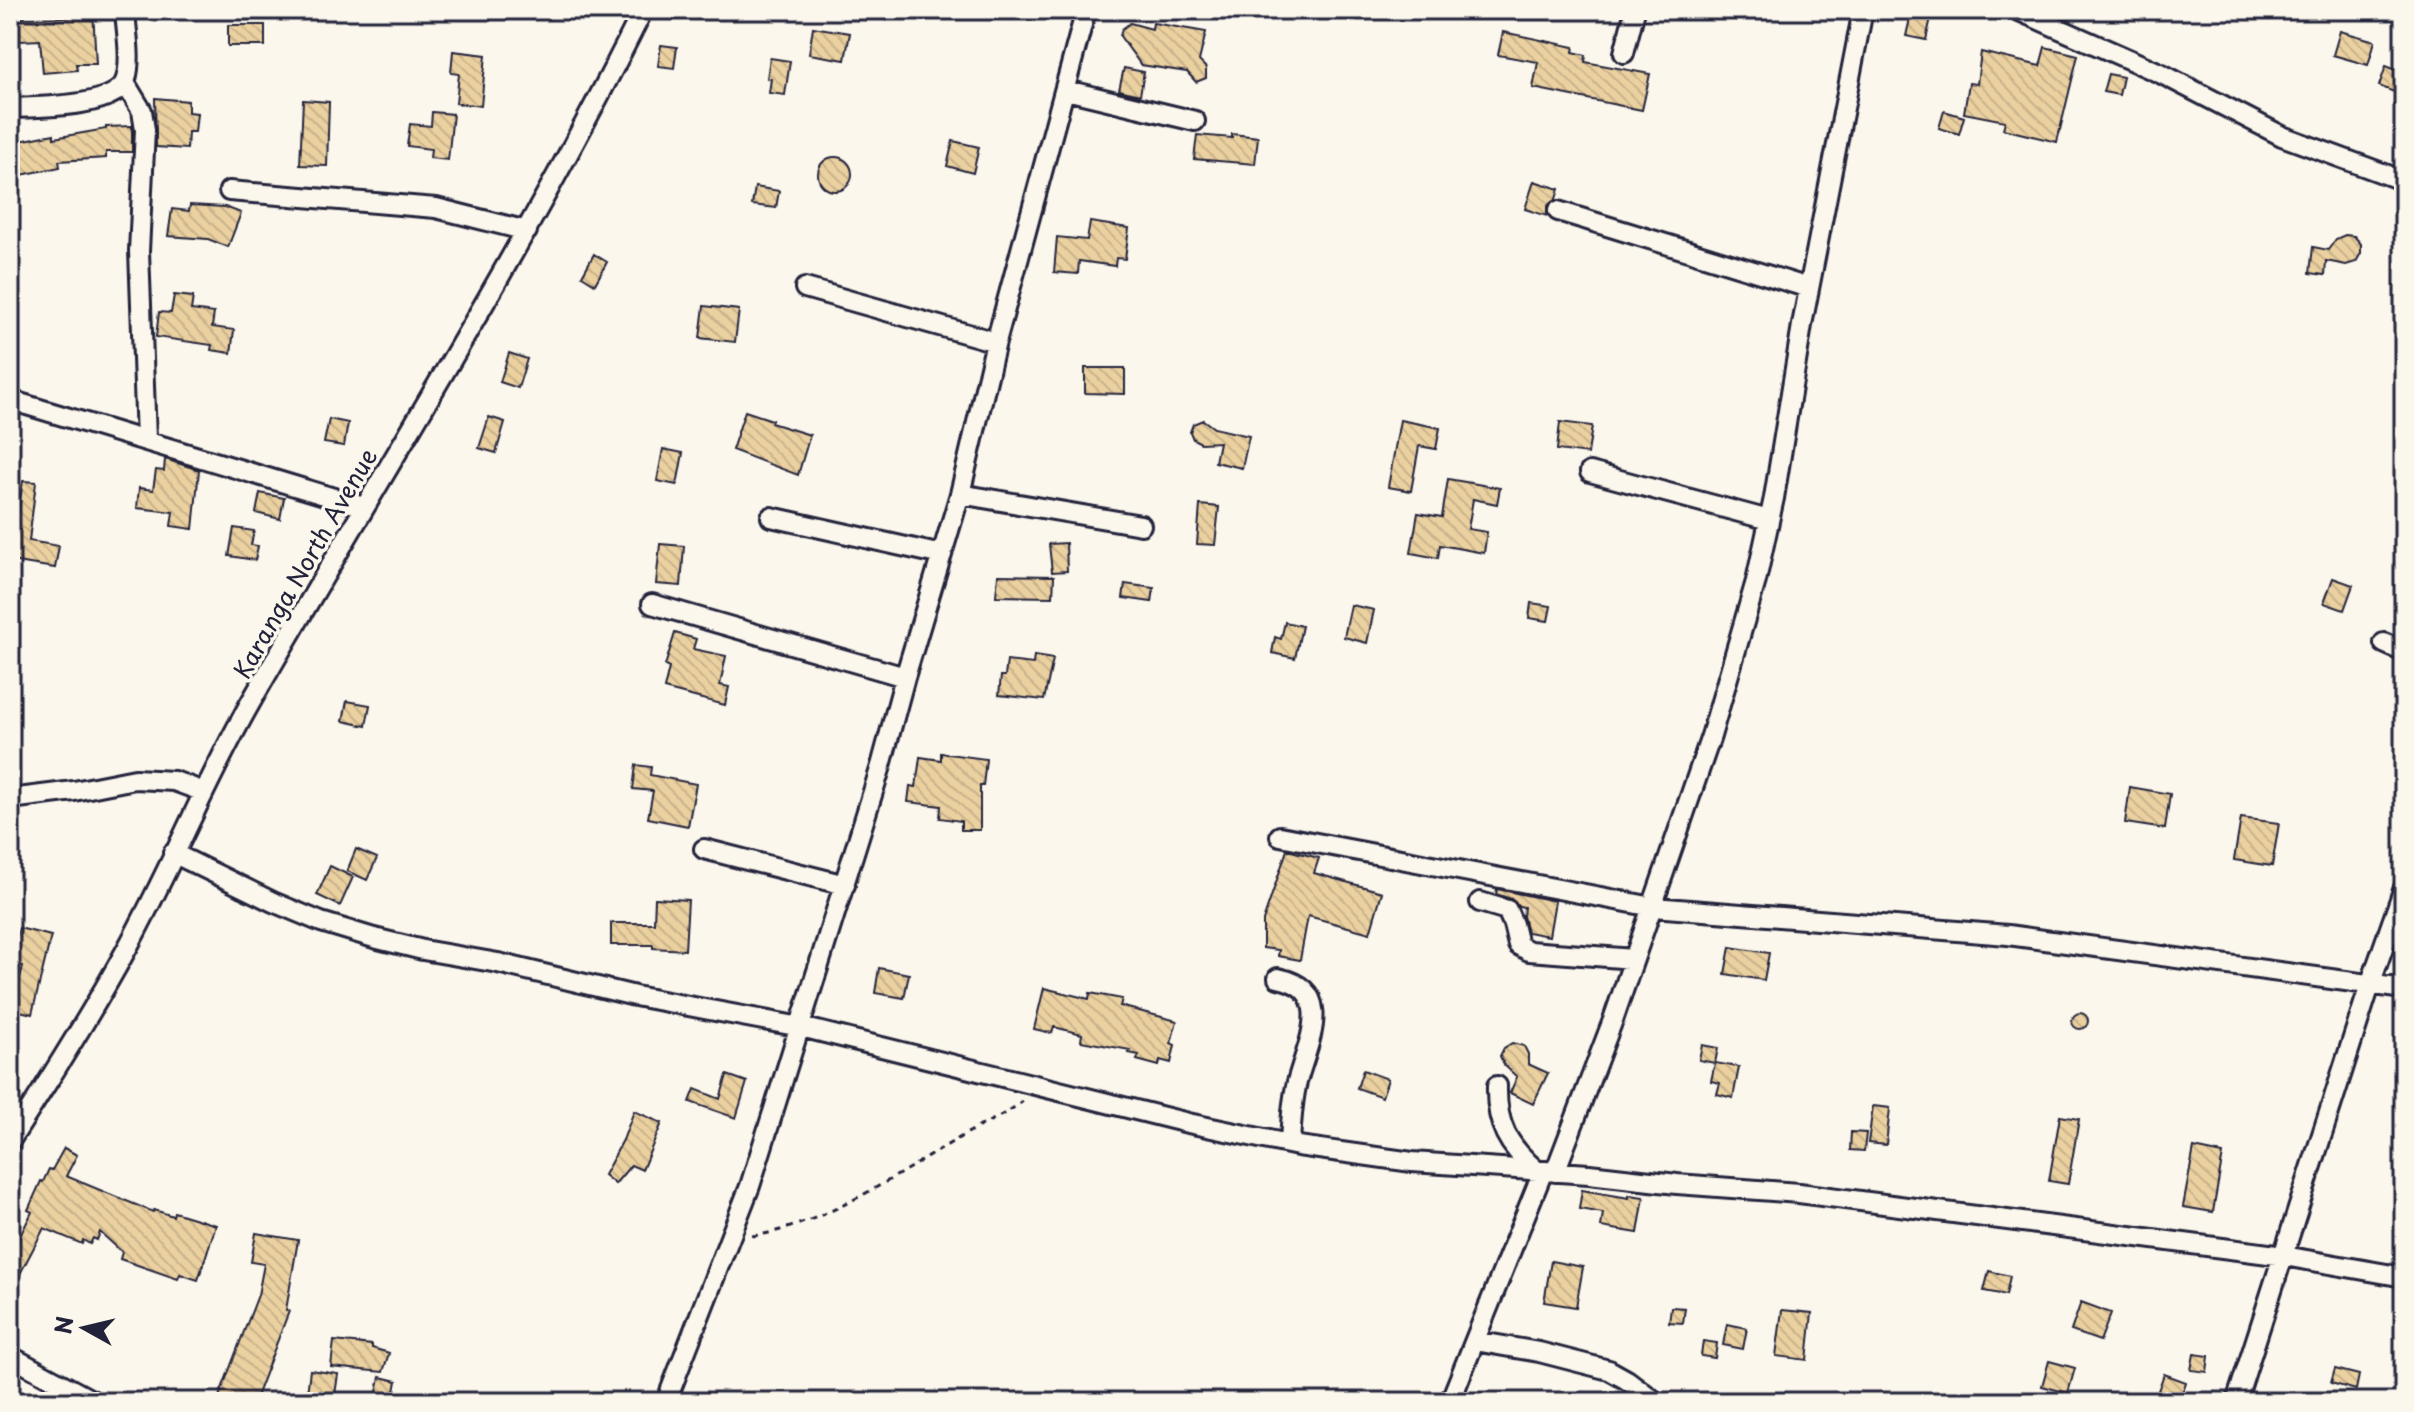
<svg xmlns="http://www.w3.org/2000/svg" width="2414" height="1412" viewBox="0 0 2414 1412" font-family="'Playpen Sans',sans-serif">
	<defs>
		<pattern id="building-back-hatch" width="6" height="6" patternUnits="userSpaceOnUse" patternTransform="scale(2)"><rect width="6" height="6" fill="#ebd1a0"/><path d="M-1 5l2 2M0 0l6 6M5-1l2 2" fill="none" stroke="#c9b38b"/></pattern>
	</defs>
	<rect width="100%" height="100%" fill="#fbf7ec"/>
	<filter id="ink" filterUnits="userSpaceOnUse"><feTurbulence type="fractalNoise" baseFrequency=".0125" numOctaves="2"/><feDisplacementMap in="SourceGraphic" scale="16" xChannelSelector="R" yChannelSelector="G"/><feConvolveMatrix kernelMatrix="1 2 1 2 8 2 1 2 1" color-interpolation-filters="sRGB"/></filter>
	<g filter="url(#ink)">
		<path fill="url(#building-back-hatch)" stroke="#22223b" stroke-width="2" d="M79 10H93L96 64H76L77 70 43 73 40 40 20 41 19 18 79 17Z
			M1912 10 1932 13 1926 40 1906 36Z
			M1130 23 1152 29 1153 23 1206 32 1199 61 1206 68V78L1196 82 1187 72 1141 65 1120 36 1122 29Z
			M228 25H265V46H228Z
			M813 27 850 33 845 60 809 54Z
			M2340 31 2375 41 2368 65 2333 55Z
			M1503 32 1574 47 1573 52 1586 55 1585 62 1650 74 1642 110 1533 88 1538 62 1498 55Z
			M661 45 677 47 674 68 658 66Z
			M2045 47 2078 55 2057 142 2003 129 2005 121 1964 113 1969 83 1977 84 1981 52 2040 66Z
			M453 51 486 55 481 106 456 103 459 74 451 73Z
			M770 58 790 61 785 95 769 93 771 79 767 78Z
			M2386 66 2404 73V96L2379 86Z
			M1124 68 1144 72 1140 95 1119 90Z
			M2108 74 2123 77 2119 95 2103 92Z
			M155 98 188 101V112L197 113 195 132H188L187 149 156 147Z
			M303 100 329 102 327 166 300 165Z
			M1944 111 1964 117 1959 134 1939 128Z
			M432 112 453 114 448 160 430 158 431 149 407 146 410 124 431 126Z
			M132 126V152H106V158L59 161 60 167 21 175 15 142 54 134V138L106 129V127Z
			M1232 134 1258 137 1255 164 1194 159 1197 135 1232 138Z
			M953 141 979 147 973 173 947 166Z
			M818 174a17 17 0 1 1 34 0a17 17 0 1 1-34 0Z
			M1534 181 1559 189 1556 199 1547 207V216L1525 209Z
			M755 187 779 191 776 208 752 205Z
			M190 205 225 207 241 213 228 247 208 239 168 236 172 209 189 211Z
			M1090 222 1129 228 1125 259 1116 258 1115 266 1079 261 1078 274 1054 272 1057 237 1087 240Z
			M2345 235 2354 236 2361 244V253L2356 262 2346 265 2326 261 2325 275 2310 273 2313 247 2328 250 2336 239Z
			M594 254 607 262 595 284 582 276Z
			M174 295 193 297 191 310 214 313 212 327 234 330 231 353 211 350 212 345 156 337 159 312 171 313Z
			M704 306 739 310 735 342 700 338Z
			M509 353 527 359 518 388 500 382Z
			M1085 368H1125V394L1085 393Z
			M745 411 772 420 771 423 810 435 798 475 732 450Z
			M489 417 505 422 496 453 479 448Z
			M329 419 348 423 344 446 324 443Z
			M1203 420 1214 428 1249 436 1242 468 1215 462 1219 442 1201 443 1193 439 1190 432 1193 424Z
			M1400 420 1440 428 1436 449 1419 446 1411 491 1388 487Z
			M1560 422 1592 426 1588 454 1557 450Z
			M663 449 683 453 677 485 657 481Z
			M165 459 199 470 193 529 171 526 173 512 137 508 139 488 153 490 156 470 164 471Z
			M1448 479 1500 488 1497 504 1473 499 1468 529 1487 532 1484 553 1440 545 1438 558 1411 553 1418 513 1442 517Z
			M23 481 36 482 29 541 59 546 55 568 10 561Z
			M260 493 284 498 280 519 256 513Z
			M1200 505 1219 507 1215 545 1197 544Z
			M234 528 254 531 251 545 258 546 255 560 229 556Z
			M1066 543 1067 571 1052 572 1049 544Z
			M660 544 684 546 681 586 656 584Z
			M998 575 1054 576 1053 597 996 596Z
			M2333 578 2353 585 2344 610 2324 603Z
			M1125 584 1154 588 1152 602 1123 598Z
			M1531 603 1551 606 1548 621 1529 618Z
			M1351 605 1374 610 1367 643 1344 637Z
			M1285 622 1302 626 1295 658 1272 653 1275 637 1281 639Z
			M675 633 696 639 693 649 726 656 720 685 729 687 725 705 664 689 669 668 665 666Z
			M1034 656 1053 659 1044 700 999 695 1001 676H1005L1007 661 1033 664Z
			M347 701 370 705 366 726 343 721Z
			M941 753 986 759 983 786H980V830H961V821L940 818 941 806 908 802 910 786 916 787 920 757 941 760Z
			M636 765 651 767 650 775 696 784 688 826 648 818 653 791 633 789Z
			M2130 787 2170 794 2165 829 2125 823Z
			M2241 818 2279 823 2272 866 2234 860Z
			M356 849 377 858 367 880 347 871Z
			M1287 850 1319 858 1314 873 1382 892 1370 933 1308 916 1300 960 1278 956 1279 950 1263 948V921Z
			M330 866 353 877 340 906 317 895Z
			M1497 889 1555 901 1549 936 1527 932 1523 916 1524 907 1519 906 1511 899 1496 894Z
			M655 898 688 900 685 950 653 948V945H611V923H654Z
			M19 928 51 936 32 1014 12 1009 23 966 10 963Z
			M1730 947 1769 953 1764 980 1725 974Z
			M879 968 909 974 904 998 875 993Z
			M1044 988 1089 999 1090 993 1122 999 1120 1006 1177 1021 1171 1043 1175 1045 1171 1063 1160 1060 1159 1066 1137 1060 1139 1055 1129 1053 1130 1050 1081 1041 1082 1034 1054 1027 1052 1033 1034 1029Z
			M2072 1021a8 8 0 1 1 16 0a8 8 0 1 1-16 0Z
			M1512 1043 1524 1046 1528 1054V1064L1548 1073 1533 1104 1510 1093 1517 1077 1504 1065 1500 1056 1504 1048Z
			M1702 1045 1718 1048 1715 1063 1739 1067 1733 1098 1717 1094 1720 1083 1711 1081 1715 1063 1699 1060Z
			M1363 1070 1388 1079 1382 1097 1357 1088Z
			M727 1075 747 1082 736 1118 690 1102 695 1089 720 1099Z
			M1873 1106 1890 1108 1886 1145 1868 1143Z
			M634 1111 662 1123 642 1170 631 1165 615 1184 604 1175 623 1140Z
			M2060 1116 2079 1119 2068 1184 2049 1181Z
			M1851 1132 1866 1133 1864 1151 1850 1150Z
			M64 1148 77 1155 66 1176 153 1212 154 1210 173 1216 174 1212 216 1225 198 1280 180 1274 178 1279 120 1259 122 1252 100 1232 97 1240 93 1238 90 1244 83 1240 82 1244 44 1228 10 1293V1256L32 1212 28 1210 41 1181 43 1182 49 1169 52 1170Z
			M2194 1148 2223 1154 2213 1212 2183 1207Z
			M1582 1190 1629 1198V1195L1644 1197 1638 1233 1601 1227 1603 1213 1579 1209Z
			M256 1233 298 1240 286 1310 289 1311 254 1402H217L258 1295 264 1264 251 1262Z
			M1551 1261 1583 1267 1576 1307 1544 1302Z
			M1989 1271 2010 1276 2006 1295 1984 1291Z
			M2081 1302 2111 1313 2100 1341 2071 1331Z
			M1671 1307 1685 1308 1683 1323 1669 1322Z
			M1782 1310 1812 1313 1807 1360 1776 1356Z
			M1727 1324 1747 1328 1743 1349 1723 1345Z
			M334 1341 372 1345V1348L389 1353 383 1372 331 1367Z
			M1703 1341 1717 1343 1715 1358 1701 1356Z
			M2194 1354 2209 1356 2207 1372 2191 1370Z
			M2049 1361 2075 1368 2068 1393 2042 1386Z
			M2335 1369 2359 1375 2356 1390 2331 1383Z
			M310 1370 338 1374 334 1402H306Z
			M2164 1374 2186 1382 2179 1402H2154Z
			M380 1377 397 1381 393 1402H375Z"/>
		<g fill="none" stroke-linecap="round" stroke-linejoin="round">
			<defs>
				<path id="street" d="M2017 10 2162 74 2282 136 2404 181
					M1624 53 1635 10
					M125 83 142 111 145 130 139 251 146 439
					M1066 90 1195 121
					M10 108C36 107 118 108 126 79 132 58 126 31 125 10
					M229 191 436 208 527 231
					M1558 211 1809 288
					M805 288 996 342
					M10 400 364 507
					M1590 472 1769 520
					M960 494 1141 525
					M771 517 942 555
					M652 604 905 677
					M2384 643 2404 652
					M10 799 74 791 135 779 174 781 204 792
					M1280 836 1653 907 2008 935 2404 989
					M704 849 845 885
					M173 853 273 902 321 922 374 938 423 950 498 963 635 996 801 1027 1188 1123 1298 1146 1412 1162 1589 1174 1677 1184 1799 1193 2284 1256 2404 1277
					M1480 902 1507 910 1513 924 1518 945 1529 951 1634 959
					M1278 978C1337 990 1307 1044 1297 1082 1292 1102 1291 1123 1290 1144
					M1497 1086C1496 1125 1508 1146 1537 1171
					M10 1141C50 1079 90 1016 125 952 169 872 203 787 248 707 381 475 524 250 643 10
					M1555 1172 1613 1020 1711 736 1756 581 1774 498 1802 325 1863 10
					M1475 1341 1539 1352 1609 1370 1627 1380 1656 1402
					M10 1356 95 1402
					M666 1402 750 1186 881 766 905 677 960 494 996 342 1086 10
					M1450 1402 1543 1171
					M2236 1402 2371 982 2404 888"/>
			</defs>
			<use href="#street" stroke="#22223b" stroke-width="24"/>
			<path stroke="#22223b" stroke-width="3" stroke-dasharray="6 6" stroke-linecap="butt" d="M752 1236C824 1226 901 1172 964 1135 984 1123 1004 1116 1023 1101"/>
			<use href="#street" stroke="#fbf7ec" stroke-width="18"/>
		</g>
	</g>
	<g text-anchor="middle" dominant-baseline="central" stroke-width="7" stroke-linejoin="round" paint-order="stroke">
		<g font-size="24" fill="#22223b" stroke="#fbf7ec">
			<text transform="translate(304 563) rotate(-60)">Karanga North Avenue</text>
		</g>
	</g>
	<rect width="2414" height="1412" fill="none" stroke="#fbf7ec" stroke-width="40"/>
	<rect x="20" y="20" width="2374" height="1372" fill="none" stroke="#22223b" stroke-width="3" filter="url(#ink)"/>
	<g transform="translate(84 1328) rotate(278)" stroke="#fbf7ec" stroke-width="6" paint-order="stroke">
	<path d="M0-6L14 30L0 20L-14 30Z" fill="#22223b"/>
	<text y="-12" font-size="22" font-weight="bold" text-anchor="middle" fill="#22223b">N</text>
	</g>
</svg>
